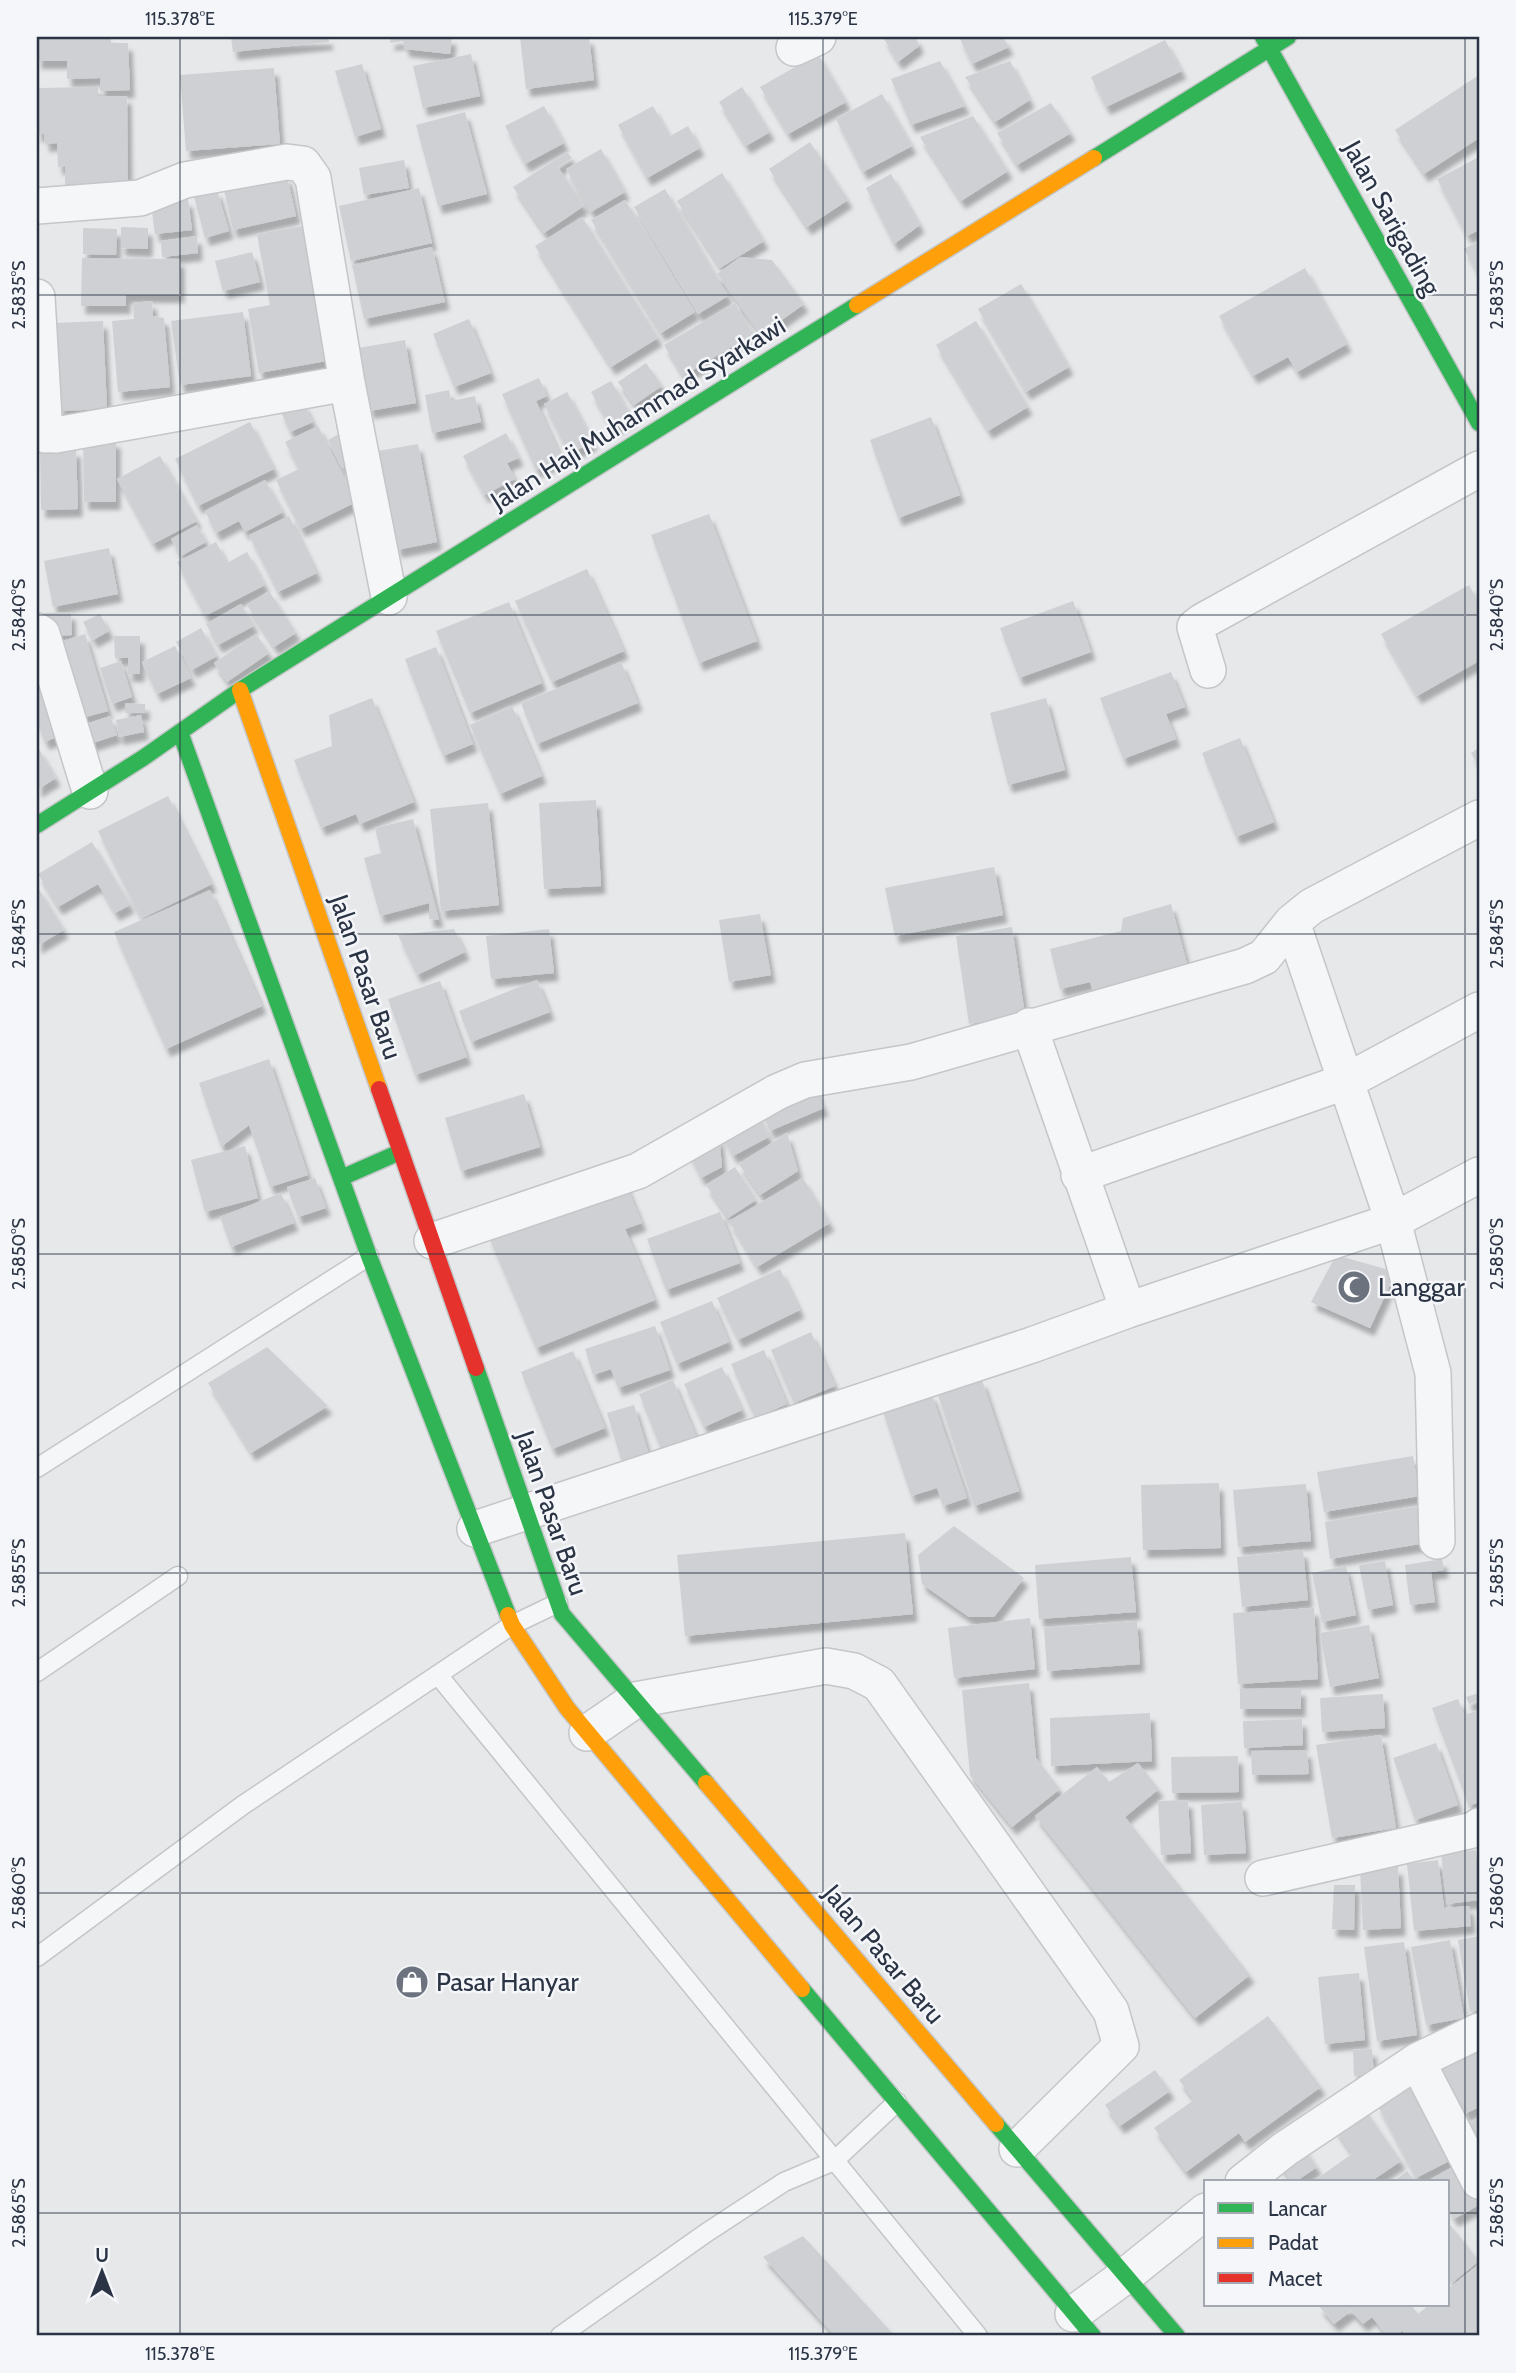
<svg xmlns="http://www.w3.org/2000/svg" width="1516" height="2373" viewBox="0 0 1516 2373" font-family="Cabin,sans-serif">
	<defs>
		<filter id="shadow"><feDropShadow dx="4.5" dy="8" stdDeviation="2" flood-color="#0004"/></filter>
	</defs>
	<rect width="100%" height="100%" fill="#e6e8ea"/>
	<path fill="#ced0d3" filter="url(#shadow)" d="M37 37H111V43H128L130 90 100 91V78L67 79V61H37Z
		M231 37H328L329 42 233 52Z
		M391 37H452L450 54 405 49 403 41 390 43Z
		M520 37H589L594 80 526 89Z
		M883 37H916L919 46 898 62Z
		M959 37H1003L1009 47 972 64Z
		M1165 40 1182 71 1106 107 1091 77Z
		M471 54 480 96 423 108 413 66Z
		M818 54 846 102 788 134 760 87Z
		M940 61 965 106 911 125 891 79Z
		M1010 61 1030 100 995 122 965 77Z
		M362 64 381 129 355 137 335 71Z
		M274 68 280 144 186 151 180 75Z
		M1479 75V138L1424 174 1395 130Z
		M98 87V96H127L128 190 65 191V166L58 167 57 143 45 144 44 134H37V88Z
		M742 87 770 132 746 146 719 102Z
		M882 94 912 146 863 172 836 119Z
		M1051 103 1071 133 1017 165 997 133Z
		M544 106 564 143 525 164 505 126Z
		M653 106 670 136 688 126 700 148 647 178 618 125Z
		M465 112 487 194 438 206 416 125Z
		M973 116 1008 171 961 201 920 137Z
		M810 142 848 200 807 227 769 169Z
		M601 149 625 192 591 212 566 169Z
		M567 152 572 158 558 167 584 206 544 233 513 187Z
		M1479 157V230L1467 236 1437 179Z
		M404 160 409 188 364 195 359 168Z
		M722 173 764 241 720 268 677 201Z
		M891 174 920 225 894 244 866 188Z
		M287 176 296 216 233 230 224 190Z
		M419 188 432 243 351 261 339 206Z
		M665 189 728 296 698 314 634 207Z
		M217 190 229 231 205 238 194 197Z
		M188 199 192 230 155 234 151 203Z
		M625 200 695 312 661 333 591 220Z
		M582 217 658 338 611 367 535 246Z
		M308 225 332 360 259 373 248 309 270 305 257 234Z
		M121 227 148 228V249L121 248Z
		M83 228 117 229 116 255 83 254Z
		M197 236 198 253 162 257 161 241Z
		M1479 241V276L1464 249Z
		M432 247 445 302 364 319 352 265Z
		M252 252 260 282 223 291 215 261Z
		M740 257 772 260 804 304 761 335 717 274Z
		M82 258 180 259V295H126V306H81Z
		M1305 268 1347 344 1297 372 1288 357 1253 376 1219 316Z
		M1021 284 1069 367 1026 392 978 309Z
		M152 301 153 316 164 318 170 387 118 392 112 321 134 319 133 303Z
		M735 303 753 334 683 376 664 345Z
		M243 312 251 376 180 385 171 321Z
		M469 319 491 373 454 387 433 334Z
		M103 321 107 409 59 411 55 323Z
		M976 321 1028 407 988 431 936 345Z
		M405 340 416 403 369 411 358 348Z
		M646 363 662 386 634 405 618 382Z
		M539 378 547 396 536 401 562 459 536 470 502 394Z
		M611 381 632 418 612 429 591 392Z
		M449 390 451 401 475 396 481 422 432 433 425 395Z
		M567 392 593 442 569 454 544 404Z
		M303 402 313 422 290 432 281 412Z
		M931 417 960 495 898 518 870 440Z
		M250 422 274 469 198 506 175 459Z
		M318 426 356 502 301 529 276 480 299 469 285 442Z
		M506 433 519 458 507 463 515 479 484 495 463 456Z
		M339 434 353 463 342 468 328 440Z
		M116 440V502H84L83 441Z
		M418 444 437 542 397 550 378 451Z
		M76 449 78 509 41 510 40 450Z
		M160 456 197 521 153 544 117 479Z
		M265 480 283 512 245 532 239 521 216 533 205 511Z
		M709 514 757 641 699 663 651 535Z
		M289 516 317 573 278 592 249 535Z
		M197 525 206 542 181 556 171 539Z
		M216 542 227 563 247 552 265 585 205 616 177 562Z
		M109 548 118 594 53 607 44 561Z
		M587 569 624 651 552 682 515 601Z
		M1469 585 1479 603V661L1417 696 1381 634Z
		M269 591 296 633 274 647 247 605Z
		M1073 601 1091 652 1019 678 1000 628Z
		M509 602 542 683 470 713 436 631Z
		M241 604 254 626 218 645 206 624Z
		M71 612 72 635 45 636 44 613Z
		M100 614 109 631 93 640 83 622Z
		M201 628 217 656 192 670 176 642Z
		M85 634 108 711 82 718 59 642Z
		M256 634 269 653 227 682 214 663Z
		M114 636H140V674H128V658H115Z
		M175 646 191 678 157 694 142 662Z
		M436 647 473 744 443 756 405 659Z
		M121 661 132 697 112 704 100 668Z
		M621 662 638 703 537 744 521 703Z
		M37 666 71 731 45 742 37 723Z
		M1171 672 1185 707 1166 714 1176 739 1123 759 1100 698Z
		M372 698 414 802 360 824 356 814 321 828 294 760 332 746 329 715Z
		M1046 698 1065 770 1008 785 990 713Z
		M125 703 145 704V713H125Z
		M512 706 542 776 500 794 470 725Z
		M141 715 144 732 119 737 116 720Z
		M110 716 117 735 90 744 83 725Z
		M1240 738 1274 822 1236 837 1202 753Z
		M37 746 56 778 37 790Z
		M1479 748V767L1471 753Z
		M168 796 212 884 141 919 98 831Z
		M596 800 601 886 544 889 539 803Z
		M488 803 499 905 441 911 430 809Z
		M413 819 439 920 429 919V903L380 916 364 858 381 853 375 828Z
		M92 842 130 905 115 913 98 884 58 907 38 874Z
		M994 867 1003 915 895 936 885 888Z
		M37 886 64 930 37 946Z
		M210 890 262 1006 166 1049 114 932Z
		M1171 904 1190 975 1093 992 1090 982 1060 989 1050 949 1121 931 1123 918Z
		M760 914 771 975 729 982 719 920Z
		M1012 927 1025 1015 969 1024 956 936Z
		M454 929 465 952 417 975 398 935Z
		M549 929 554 973 491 979 486 936Z
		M537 980 550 1012 471 1042 459 1011Z
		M440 981 467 1057 415 1075 388 999Z
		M269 1059 308 1175 270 1187 249 1125 221 1147 199 1083Z
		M813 1083 824 1108 770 1131 760 1106Z
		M524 1094 540 1147 461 1171 445 1118Z
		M755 1111 769 1137 733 1156 720 1131Z
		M787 1133 798 1171 760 1195 739 1164Z
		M719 1136 722 1167 701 1178 688 1152Z
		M245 1146 258 1198 205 1212 191 1160Z
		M735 1167 756 1200 728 1218 706 1185Z
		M315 1178 326 1208 298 1217 287 1187Z
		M803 1178 830 1223 757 1267 729 1221Z
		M624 1180 642 1223 625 1229 655 1300 536 1348 488 1235Z
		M281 1193 294 1223 231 1247 220 1217Z
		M720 1212 740 1263 666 1290 647 1239Z
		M1336 1255 1396 1272 1370 1328 1311 1302Z
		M780 1269 800 1310 738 1340 717 1298Z
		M712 1301 729 1342 677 1364 660 1322Z
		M655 1326 670 1370 618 1388 611 1369 593 1375 585 1349Z
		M811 1332 835 1386 794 1403 771 1350Z
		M267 1347 328 1406 251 1453 208 1383Z
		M764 1350 787 1404 755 1418 731 1364Z
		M573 1351 605 1428 552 1449 521 1372Z
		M722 1367 742 1410 704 1427 684 1384Z
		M673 1380 697 1439 662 1452 639 1394Z
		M982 1380 1019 1491 974 1506 938 1395Z
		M931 1393 967 1498 943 1506 937 1488 911 1496 882 1409Z
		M634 1405 649 1455 622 1463 607 1413Z
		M1413 1456 1420 1496 1324 1512 1317 1472Z
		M1219 1483 1221 1548 1143 1550 1141 1485Z
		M1306 1484 1311 1541 1238 1547 1233 1490Z
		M1420 1506 1426 1543 1330 1559 1325 1522Z
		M954 1526 1024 1578 994 1617H969L922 1584 918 1555Z
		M905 1533 913 1614 685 1636 677 1555Z
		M1303 1550 1308 1600 1242 1607 1237 1557Z
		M1131 1557 1136 1612 1039 1619 1035 1565Z
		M1442 1559 1444 1570 1431 1572 1435 1602 1410 1605 1405 1565Z
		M1385 1561 1393 1605 1368 1610 1359 1565Z
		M1346 1566 1356 1615 1322 1622 1312 1573Z
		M1314 1608 1318 1679 1238 1684 1233 1613Z
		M1030 1618 1035 1669 954 1678 948 1628Z
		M1137 1621 1140 1664 1047 1671 1044 1628Z
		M1369 1625 1379 1678 1330 1687 1320 1633Z
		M1029 1683 1036 1758 1060 1789 1012 1827 970 1775 962 1690Z
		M1301 1688V1709H1240V1689Z
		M1479 1693V1700L1469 1704 1466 1697Z
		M1383 1694 1385 1728 1322 1732 1320 1698Z
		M1458 1699 1464 1715 1479 1710V1802L1469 1806 1432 1708Z
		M1150 1713 1152 1761 1051 1766 1050 1718Z
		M1302 1719 1303 1745 1244 1748 1243 1721Z
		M1381 1735 1396 1828 1332 1838 1316 1745Z
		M1436 1743 1458 1805 1415 1820 1393 1758Z
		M1307 1750 1309 1774 1252 1775 1251 1751Z
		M1238 1756 1239 1792 1172 1793 1171 1757Z
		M1138 1763 1159 1789 1125 1817 1250 1975 1195 2018 1035 1816 1097 1767 1109 1782Z
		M1188 1800 1191 1853 1161 1855 1158 1801Z
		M1242 1802 1246 1853 1204 1855 1201 1805Z
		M1476 1850 1479 1900 1447 1904 1441 1853Z
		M1438 1860 1444 1908 1469 1906 1471 1926 1414 1931 1407 1864Z
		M1398 1867 1401 1928 1363 1930 1360 1869Z
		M1334 1885H1355L1354 1930 1332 1929Z
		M1479 1936V2010L1470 2012 1458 1940Z
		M1450 1940 1464 2018 1426 2025 1411 1947Z
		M1404 1942 1417 2035 1377 2041 1364 1947Z
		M1359 1973 1365 2040 1325 2044 1318 1977Z
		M1268 2016 1321 2087 1245 2142 1239 2133 1186 2172 1154 2128 1194 2100 1179 2080Z
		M1479 2044V2107L1465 2114 1439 2064Z
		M1372 2049 1374 2075 1354 2076 1353 2050Z
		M1155 2070 1170 2091 1120 2126 1105 2105Z
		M1415 2085 1453 2159 1416 2178 1377 2104Z
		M1363 2107 1401 2161 1370 2182H1312L1352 2154 1334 2128Z
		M1479 2118V2145L1468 2123Z
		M1303 2146 1317 2167 1295 2182H1292L1278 2163Z
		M1458 2164 1479 2205 1454 2219 1448 2209V2182H1432L1431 2179Z
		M1407 2171 1416 2182H1393Z
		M1448 2222 1479 2261 1448 2286Z
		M803 2236 895 2336H835L763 2257Z
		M1479 2264V2336H1407L1402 2331 1396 2336H1387L1372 2317 1363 2324 1351 2311 1334 2324 1318 2305H1411L1418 2314 1429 2305H1448V2289Z"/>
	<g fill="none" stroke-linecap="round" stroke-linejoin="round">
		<defs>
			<path id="lane" d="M37 1468 369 1256
				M37 1672 178 1576
				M438 1675 978 2336
				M37 1957 243 1805 512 1625 558 1603
				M560 2336 706 2233 784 2182 834 2161 897 2102"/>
			<path id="street" d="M794 48 818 37
				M37 206 140 198 185 180 287 162 303 164 313 178 347 383 389 597
				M37 297 45 435
				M37 434 56 435 347 383
				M37 631 42 634 90 791
				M1208 670 1195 627 1203 621 1479 469
				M1292 922 1393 1221 1433 1373 1437 1541
				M1029 1026 1128 1310
				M1079 1175 1347 1081 1479 1010
				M432 1241 638 1171 777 1092 805 1080 911 1062 1245 966 1264 957 1292 922 1312 906 1479 818
				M475 1529 1032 1345 1128 1310 1393 1221 1479 1175
				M587 1733 635 1700 826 1666 854 1671 879 1684 1111 2011 1121 2046 1017 2149
				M1263 1878 1473 1830 1479 1826
				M1417 2061 1479 2181
				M1243 2182 1285 2149 1417 2061 1479 2031
				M1073 2314 1125 2276 1206 2211"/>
			<path id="fast" d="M1263 37 1479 423
				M1094 158 1288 37
				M180 732 369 1256 508 1615
				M37 825 143 758 240 690 857 305
				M341 1178 400 1152
				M476 1368 562 1614 706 1783
				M802 1989 1093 2336
				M996 2124 1177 2336"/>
			<path id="slow" d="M857 305 1094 158
				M240 690 379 1089
				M508 1615 512 1625 567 1708 802 1989
				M706 1783 996 2124"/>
			<path id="jam" d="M379 1089 476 1368"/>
		</defs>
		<use href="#lane" stroke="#c4c6c8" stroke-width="21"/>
		<use href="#street" stroke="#c4c6c8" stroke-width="38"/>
		<use href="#fast" stroke="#c4c6c8" stroke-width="19"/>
		<use href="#slow" stroke="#c4c6c8" stroke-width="19"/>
		<use href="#jam" stroke="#c4c6c8" stroke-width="19"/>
		<use href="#lane" stroke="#f5f6f7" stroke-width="18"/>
		<use href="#street" stroke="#f5f6f7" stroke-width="35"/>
		<use href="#fast" stroke="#30b455" stroke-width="16"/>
		<use href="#slow" stroke="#ff9f0a" stroke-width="16"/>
		<use href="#jam" stroke="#e5322d" stroke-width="16"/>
	</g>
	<path fill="none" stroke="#2b3445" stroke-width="2" stroke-opacity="0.45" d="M180 37V2336M823 37V2336M1465 37V2336M37 295H1479M37 615H1479M37 934H1479M37 1254H1479M37 1573H1479M37 1893H1479M37 2213H1206M1448 2213H1479"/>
	<defs>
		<symbol id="mosque-disc" viewBox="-11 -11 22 22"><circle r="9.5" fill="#6c737f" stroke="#f4f6f9"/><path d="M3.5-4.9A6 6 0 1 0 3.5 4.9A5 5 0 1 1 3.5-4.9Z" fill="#fff"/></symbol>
		<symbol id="shop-disc" viewBox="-11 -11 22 22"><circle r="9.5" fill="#6c737f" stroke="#f4f6f9"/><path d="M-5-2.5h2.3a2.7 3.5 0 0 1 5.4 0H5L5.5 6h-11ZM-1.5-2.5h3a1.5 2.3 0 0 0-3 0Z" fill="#fff"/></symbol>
	</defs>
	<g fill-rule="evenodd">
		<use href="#mosque-disc" x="1335" y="1268" width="38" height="38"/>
		<use href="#shop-disc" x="393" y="1963" width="38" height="38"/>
	</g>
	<g text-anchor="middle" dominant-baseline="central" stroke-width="5" stroke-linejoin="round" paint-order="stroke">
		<g font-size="26" fill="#2b3445" stroke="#f4f6f9">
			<text transform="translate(1392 218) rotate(61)">Jalan Sarigading</text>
			<text transform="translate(638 413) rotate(-32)">Jalan Haji Muhammad Syarkawi</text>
			<text transform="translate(366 977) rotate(71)">Jalan Pasar Baru</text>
			<text transform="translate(552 1513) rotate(71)">Jalan Pasar Baru</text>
			<text transform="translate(884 1954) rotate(50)">Jalan Pasar Baru</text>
		</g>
		<g font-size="26" fill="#2b3445" stroke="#f4f6f9" text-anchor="start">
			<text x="1378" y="1287">Langgar</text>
			<text x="436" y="1982">Pasar Hanyar</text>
		</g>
	</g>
	<rect width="1516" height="2373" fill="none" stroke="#f4f6f9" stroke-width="77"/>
	<rect x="1204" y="2180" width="245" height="126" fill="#f4f6f9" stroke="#a4a8b1" stroke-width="2"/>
	<rect x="1218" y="2203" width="35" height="10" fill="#30b455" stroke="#a4a8b1" stroke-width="2"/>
	<text x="1268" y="2216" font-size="21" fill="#2b3445">Lancar</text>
	<rect x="1218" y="2238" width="35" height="10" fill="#ff9f0a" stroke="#a4a8b1" stroke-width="2"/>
	<text x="1268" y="2250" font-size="21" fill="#2b3445">Padat</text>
	<rect x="1218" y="2273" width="35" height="10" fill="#e5322d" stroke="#a4a8b1" stroke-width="2"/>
	<text x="1268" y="2286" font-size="21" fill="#2b3445">Macet</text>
	<g transform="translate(102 2272)" stroke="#f4f6f9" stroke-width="5" paint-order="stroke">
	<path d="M0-5L12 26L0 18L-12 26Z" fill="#2b3445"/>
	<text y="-10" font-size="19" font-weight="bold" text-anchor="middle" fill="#2b3445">U</text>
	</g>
	<rect x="38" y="38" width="1440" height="2296" fill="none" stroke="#2b3445" stroke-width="2.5"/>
	<g font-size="18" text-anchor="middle" fill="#2b3445">
		<text x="180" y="25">115.378°E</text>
		<text x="823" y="25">115.379°E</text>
		<text transform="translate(19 295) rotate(-90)" y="6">2.5835°S</text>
		<text transform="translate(1497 295) rotate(-90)" y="6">2.5835°S</text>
		<text transform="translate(19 615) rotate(-90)" y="6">2.5840°S</text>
		<text transform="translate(1497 615) rotate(-90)" y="6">2.5840°S</text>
		<text transform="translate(19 934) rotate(-90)" y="6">2.5845°S</text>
		<text transform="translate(1497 934) rotate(-90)" y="6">2.5845°S</text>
		<text transform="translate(19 1254) rotate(-90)" y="6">2.5850°S</text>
		<text transform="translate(1497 1254) rotate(-90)" y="6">2.5850°S</text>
		<text transform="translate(19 1573) rotate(-90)" y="6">2.5855°S</text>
		<text transform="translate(1497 1573) rotate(-90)" y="6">2.5855°S</text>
		<text transform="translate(19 1893) rotate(-90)" y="6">2.5860°S</text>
		<text transform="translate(1497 1893) rotate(-90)" y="6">2.5860°S</text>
		<text transform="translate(19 2213) rotate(-90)" y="6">2.5865°S</text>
		<text transform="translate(1497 2213) rotate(-90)" y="6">2.5865°S</text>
		<text x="180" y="2360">115.378°E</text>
		<text x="823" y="2360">115.379°E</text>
	</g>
</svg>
